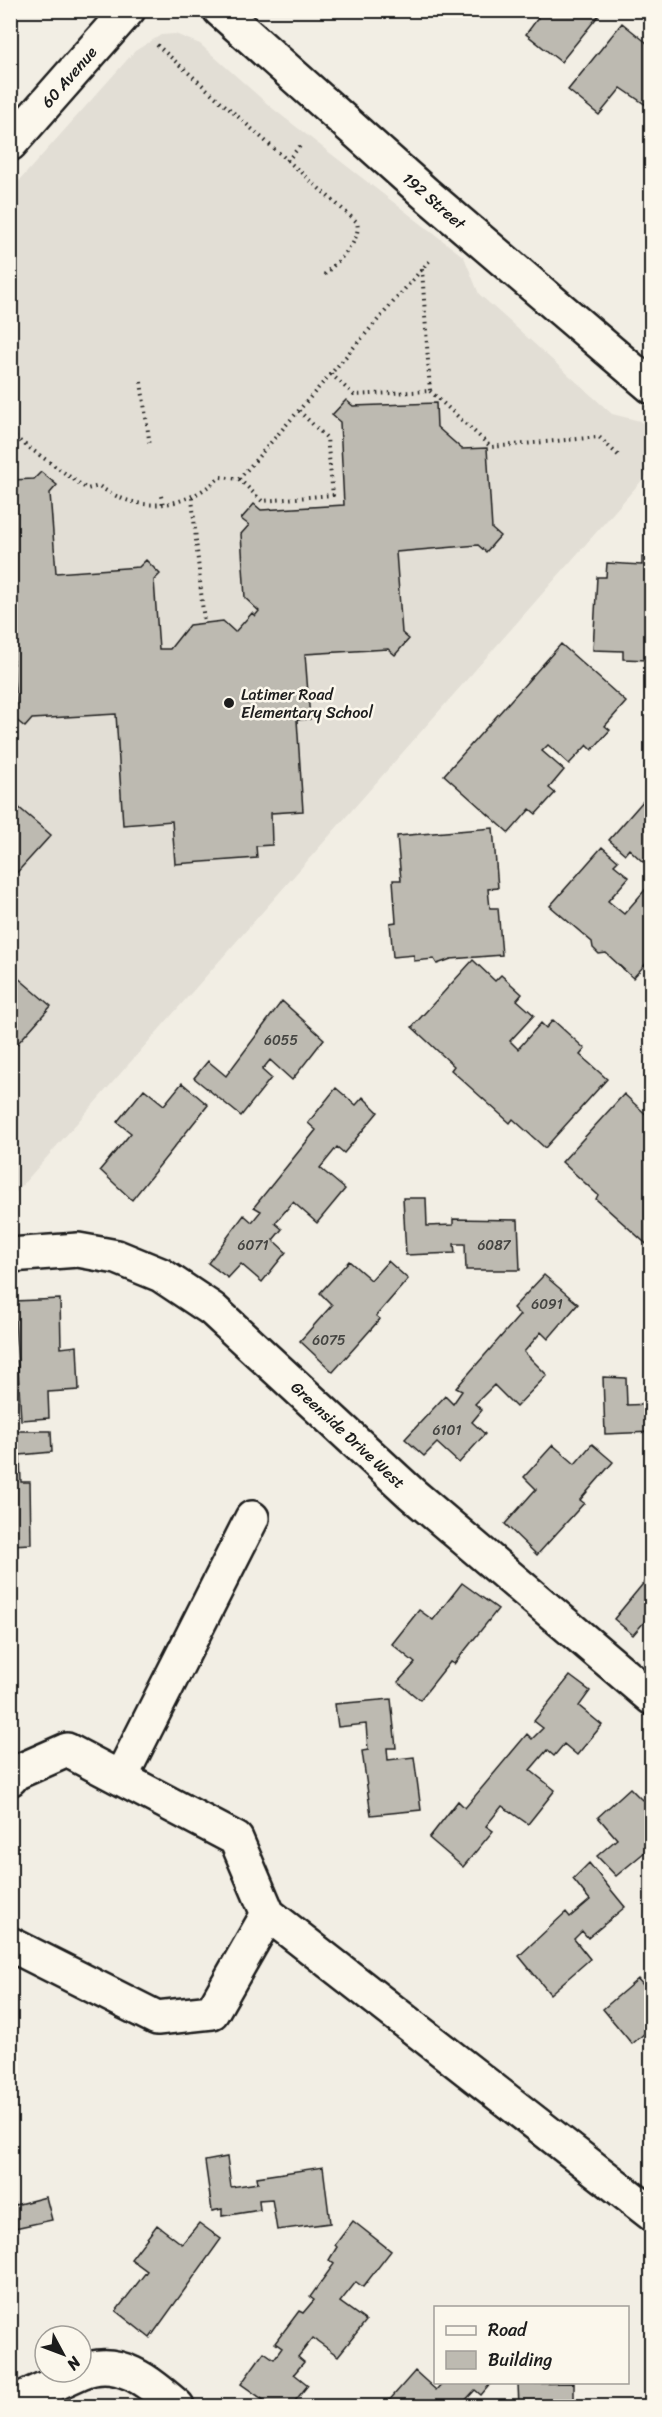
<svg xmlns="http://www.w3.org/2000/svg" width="662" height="2417" viewBox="0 0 662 2417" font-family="Sriracha,sans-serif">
	<rect width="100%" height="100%" fill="#f2eee4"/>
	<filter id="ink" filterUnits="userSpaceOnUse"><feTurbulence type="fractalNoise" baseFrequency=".0167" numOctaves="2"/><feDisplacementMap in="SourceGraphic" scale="12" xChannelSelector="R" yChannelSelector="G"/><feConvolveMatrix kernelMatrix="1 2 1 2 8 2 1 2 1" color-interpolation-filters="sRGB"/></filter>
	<g filter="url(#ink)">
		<path fill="#e2ded5" d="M175 34 200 44 272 108 464 257 479 294 612 414 640 421 651 431V470L11 1198V190L135 51 161 35Z"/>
		<path fill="#bdbab1" stroke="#1c1c1c" stroke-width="1.5" d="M529 10H603L561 62 526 34 538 18Z
			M622 23 652 47V104L649 107 621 88 599 115 568 90Z
			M346 400 353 406 436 403 437 427 462 449 487 448 492 529 500 536 486 552 478 545 396 552 402 633 409 639 395 655 388 649 305 654 310 719 297 720 303 811 271 813 272 845 256 846 257 858 175 864 172 821 123 825 116 714 32 719 25 727 10 715 16 705 10 621V480L34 479 41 472 57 485 50 493 56 573 139 567 146 560 160 574 154 580 159 649H170L189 625 223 621 235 632 252 613 255 616 259 611 245 598 241 534 249 525 241 519 254 504 261 510 344 505 340 422 332 415Z
			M642 557H652V651H649L648 660 623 659V651L593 650 597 577H606L607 563 642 565Z
			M561 644 626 702 605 726 610 730 592 750 587 745 569 764 548 745 542 751 564 770 549 788 555 793 536 814 530 809 509 833 444 775Z
			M652 791V853L643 862 629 849 625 854 609 840Z
			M10 800 51 835 12 878 10 876Z
			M493 828 498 888 488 889 490 908H498L502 955 451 959 437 964 434 959 414 961V955L393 957 390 923 396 922 393 880H401L397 836Z
			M602 847 618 861 614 865 629 877 608 901 624 914 652 882V957L633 978 606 953 599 954 593 948 592 942 550 906Z
			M473 960 495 981 501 975 522 994 517 1000 534 1015 510 1041 518 1049 541 1023 546 1028 553 1020 585 1049 580 1055 607 1079 545 1148 513 1119 510 1123 451 1070 454 1066 412 1027Z
			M10 971 51 1006 10 1052Z
			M282 1001 324 1039 292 1080 270 1060 262 1070 271 1078 241 1116 194 1078 208 1061 226 1076Z
			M182 1083 208 1105 132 1200 100 1170 131 1133 117 1122 144 1089 164 1105Z
			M336 1088 356 1105 363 1097 378 1112 344 1153 337 1147 320 1168 345 1189 317 1223 293 1202 275 1223 282 1229 273 1240 286 1252 262 1282 241 1264 228 1278 208 1263 244 1215 252 1222 261 1211 254 1207 316 1130 308 1123Z
			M624 1094 652 1120V1249L596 1199 598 1195 562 1162Z
			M403 1198H426L427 1226 453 1225V1219L518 1220 520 1270H466L465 1244H454L455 1253 406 1255Z
			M349 1261 371 1280 388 1261 408 1279 376 1316 380 1319 333 1372 300 1341 332 1305 320 1293Z
			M544 1275 578 1304 548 1339 541 1332 524 1352 547 1375 516 1407 494 1385 475 1404 482 1410 472 1422 485 1434 459 1463 437 1443 424 1456 405 1439 445 1396 453 1404 462 1391 456 1388 520 1315 513 1308Z
			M60 1299 61 1348 77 1346 79 1390 48 1392 49 1418 21 1420 14 1301Z
			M603 1377 626 1378 627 1405 652 1404V1432L605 1434Z
			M10 1431H51L52 1452 20 1455 21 1482H30L31 1544 10 1545Z
			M592 1444 613 1462 580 1500 584 1503 537 1555 505 1524 536 1489 524 1477 553 1445 575 1464Z
			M651 1574 652 1626 645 1621 633 1635 614 1619Z
			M462 1583 498 1609 454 1664 450 1662 420 1700 398 1682 415 1663 392 1644 419 1610 433 1620Z
			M570 1676 590 1691 579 1706 602 1725 577 1755 564 1744 554 1756 547 1750 530 1770 555 1790 528 1824 502 1806 486 1826 493 1831 463 1867 429 1838 458 1801 465 1808 527 1734 532 1739 543 1728 534 1721Z
			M391 1699 396 1748H387L388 1760 414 1757 421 1810 371 1815 362 1751 368 1750 366 1724 338 1727 335 1704Z
			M630 1788 642 1800 652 1791V1846L616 1876 597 1856 617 1839 598 1817Z
			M589 1863 625 1907 588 1938 582 1931 574 1939 590 1959 550 1994 519 1956 566 1912 570 1917 590 1900 573 1879Z
			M638 1979 644 1986 652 1981V2027L632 2044 603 2009Z
			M227 2157 231 2187 258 2183 257 2177 323 2167 330 2223 277 2230 272 2199 259 2200 260 2210 222 2216V2209L212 2211 205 2161Z
			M10 2187 15 2205 46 2197 52 2220 10 2229Z
			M353 2221 391 2251 363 2287 356 2282 340 2302 366 2321 338 2356 313 2338 298 2357 304 2362 294 2374 308 2385 291 2406H272L241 2384 264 2352 274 2359 282 2348 275 2343 299 2311 303 2313 314 2300 310 2297 334 2264 329 2260 337 2247 335 2245Z
			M199 2223 221 2239 150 2338 116 2311 147 2271 131 2259 157 2225 182 2244Z
			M415 2371 436 2390 443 2382H492L481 2395 475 2390 460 2406H389L386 2404Z
			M574 2383V2406H519L518 2384Z"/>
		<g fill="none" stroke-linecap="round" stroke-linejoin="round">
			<defs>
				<path id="minor" d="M10 1255 78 1250 117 1257 161 1275 212 1309 412 1494 652 1698
					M121 1777 252 1518
					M10 1779 15 1773 67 1750 236 1839 268 1914 652 2214
					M10 1944 157 2018 212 2012 268 1914
					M81 2372C118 2355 150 2383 177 2406
					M10 2404 81 2372"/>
				<path id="tertiary" d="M10 144 128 10"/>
				<path id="secondary" d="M220 10 426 194 652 387"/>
			</defs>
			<use href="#minor" stroke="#1c1c1c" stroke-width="38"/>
			<use href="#tertiary" stroke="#1c1c1c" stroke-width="38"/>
			<use href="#secondary" stroke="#1c1c1c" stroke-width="38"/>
			<path stroke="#1c1c1c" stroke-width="4" stroke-dasharray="1.5 4.5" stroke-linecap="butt" d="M157 45 357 222C362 243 336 262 323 276
				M287 161 301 145
				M331 374 354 395 430 391 422 269
				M141 382 150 446
				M430 391 491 447 599 437 620 457
				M10 434 87 489 99 486C139 514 184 510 220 477L239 479 430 260
				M239 479 262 501 333 495 327 438 299 411
				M161 496 163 505
				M192 498 204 623"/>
			<use href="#minor" stroke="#fbf7ec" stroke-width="33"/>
			<use href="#tertiary" stroke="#fbf7ec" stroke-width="33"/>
			<use href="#secondary" stroke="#fbf7ec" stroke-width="33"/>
		</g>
	</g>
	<circle fill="#1c1c1c" stroke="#fbf7ec" stroke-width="2" cx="229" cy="703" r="6"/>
	<g text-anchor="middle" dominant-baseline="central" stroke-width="5" stroke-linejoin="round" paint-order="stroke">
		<g font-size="14" fill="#444441">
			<text x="281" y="1040">6055</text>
			<text x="253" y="1245">6071</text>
			<text x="494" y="1245">6087</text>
			<text x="547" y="1304">6091</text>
			<text x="329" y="1340">6075</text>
			<text x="447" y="1430">6101</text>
		</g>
		<g font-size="16" fill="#1c1c1c" stroke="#fbf7ec">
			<text transform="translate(69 77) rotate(-49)">60 Avenue</text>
			<text transform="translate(434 201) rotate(41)">192 Street</text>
			<text transform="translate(348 1435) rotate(43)">Greenside Drive West</text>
		</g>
		<g font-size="16" fill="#1c1c1c" stroke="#fbf7ec" text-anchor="start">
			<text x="241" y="694">Latimer Road<tspan x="241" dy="18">Elementary School</tspan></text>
		</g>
	</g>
	<rect width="662" height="2417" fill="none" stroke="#fbf7ec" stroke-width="36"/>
	<rect x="18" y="18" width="626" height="2381" fill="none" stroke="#1c1c1c" stroke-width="2" filter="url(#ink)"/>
	<rect x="434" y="2306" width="195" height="78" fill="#fbf7ec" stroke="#a29f99" stroke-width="1.5"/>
	<rect x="446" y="2326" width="30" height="9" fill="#fbf7ec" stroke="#a29f99" stroke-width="1.5"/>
	<text x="488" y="2336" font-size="18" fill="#1c1c1c">Road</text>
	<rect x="446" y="2351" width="30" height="18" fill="#bdbab1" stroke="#a29f99" stroke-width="1.5"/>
	<text x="488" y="2366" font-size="18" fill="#1c1c1c">Building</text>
	<g transform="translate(63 2354) rotate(131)"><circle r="28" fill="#fbf7ec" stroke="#a29f99" stroke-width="1.5"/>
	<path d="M0-4.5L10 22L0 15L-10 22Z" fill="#1c1c1c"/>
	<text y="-9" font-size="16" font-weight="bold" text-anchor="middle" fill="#1c1c1c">N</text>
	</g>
</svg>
